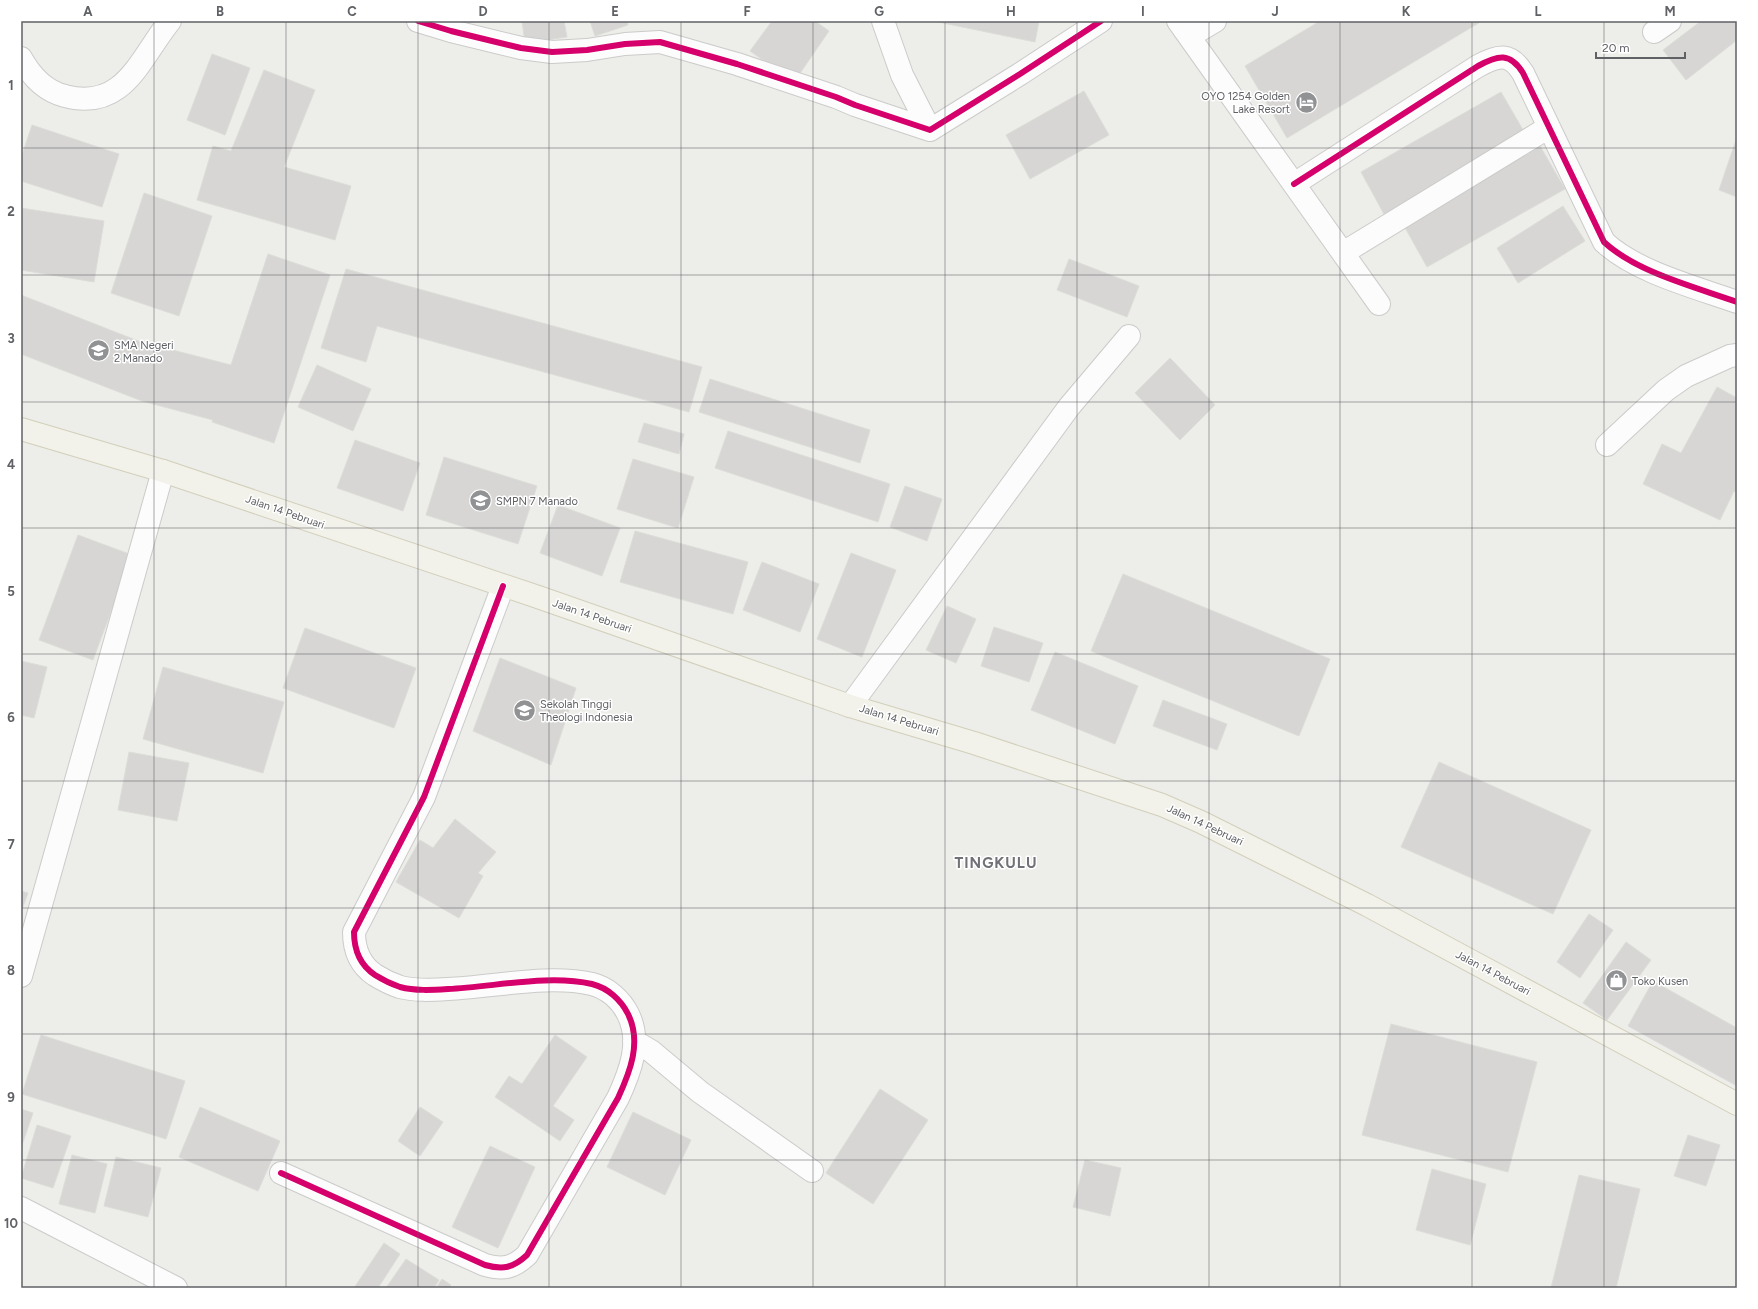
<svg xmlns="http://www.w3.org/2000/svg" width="1758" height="1309" viewBox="0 0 1758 1309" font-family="Figtree,sans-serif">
	<rect width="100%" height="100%" fill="#edede9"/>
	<path fill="#d7d6d4" stroke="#dcdcd8" d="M522 21H564L567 37 525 43Z
		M590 21H627L628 25 595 36Z
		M772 21H815L829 31 794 82 750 51Z
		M933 21H1039L1035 42Z
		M1320 21H1482L1287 138 1245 66Z
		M1701 21H1737V40L1686 80 1663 50Z
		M212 54 250 68 225 135 187 120Z
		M264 70 315 90 284 167 351 186 335 240 197 200 213 146 231 151Z
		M1084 91 1109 135 1030 179 1006 135Z
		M1501 92 1526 135 1385 216 1361 172Z
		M32 125 119 154 102 207 21 181V158Z
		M1737 137V197L1719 190Z
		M1540 146 1565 189 1427 267 1403 224Z
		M144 193 212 216 179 316 111 293Z
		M1563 206 1585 241 1518 283 1497 248Z
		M21 208 104 221 94 282 21 270Z
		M268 254 330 275 274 443 212 422 213 420 142 401 21 354V295L156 348 157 346 231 365Z
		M1069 259 1139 286 1127 317 1057 290Z
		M346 269 702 367 689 412 377 326 366 362 321 348Z
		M1170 358 1215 405 1180 440 1135 393Z
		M317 365 371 389 353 431 298 407Z
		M710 379 870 430 860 463 699 412Z
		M1717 387 1737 398V488L1735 492 1734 491 1720 520 1643 484 1662 444 1681 453Z
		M644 423 684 434 679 454 638 442Z
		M728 431 890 484 878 522 715 468Z
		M355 440 420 463 403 511 337 488Z
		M444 457 537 486 518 544 426 515Z
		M633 459 694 477 678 528 617 509Z
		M905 486 942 499 927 541 890 527Z
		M558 505 620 528 602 576 540 553Z
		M635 531 748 562 733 614 620 582Z
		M78 535 132 555 93 660 39 640Z
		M851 553 896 570 862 657 817 639Z
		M762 562 819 584 800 632 743 610Z
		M1123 574 1330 659 1299 736 1091 651Z
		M947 606 976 619 956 663 926 650Z
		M994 627 1043 643 1029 682 981 666Z
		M305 628 416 668 394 728 283 688Z
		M1055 652 1138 686 1115 744 1031 710Z
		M500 658 576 688 551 765 473 731Z
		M21 661 47 667 34 718 21 715Z
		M163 667 284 702 263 773 143 739Z
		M1163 700 1227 724 1217 750 1153 726Z
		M129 752 189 763 177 821 118 810Z
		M1439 762 1591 830 1553 914 1401 847Z
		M455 819 496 852 478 873 483 876 459 918 396 882 420 840 433 848Z
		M21 891 28 893 21 912Z
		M1589 914 1613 930 1580 978 1557 962Z
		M1626 942 1651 960 1607 1020 1583 1003Z
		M1653 981 1737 1028V1086L1628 1026Z
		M1391 1024 1537 1062 1508 1172 1362 1135Z
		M41 1035 185 1081 166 1139 22 1094Z
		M555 1035 587 1057 553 1106 574 1120 560 1141 495 1097 509 1076 522 1084Z
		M880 1089 928 1120 873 1204 826 1173Z
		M200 1107 280 1141 258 1191 179 1157Z
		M420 1107 443 1122 420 1156 398 1141Z
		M21 1109 33 1113 21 1148Z
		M633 1112 691 1140 665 1195 607 1167Z
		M37 1125 71 1136 53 1188 21 1178Z
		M1688 1135 1720 1145 1706 1186 1674 1176Z
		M490 1146 535 1167 498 1248 452 1227Z
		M72 1155 107 1164 95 1213 59 1204Z
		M116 1157 161 1168 148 1217 104 1206Z
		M1085 1160 1121 1168 1110 1216 1073 1207Z
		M1432 1169 1486 1184 1470 1245 1416 1230Z
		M1579 1175 1640 1189 1616 1288H1551Z
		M384 1243 400 1254 378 1288H354Z
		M406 1259 439 1280 434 1288H386Z
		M442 1279 451 1285 449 1288H436Z"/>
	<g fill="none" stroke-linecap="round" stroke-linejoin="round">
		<defs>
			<path id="minor" d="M418 21 451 31 521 48 552 52 587 50 625 44 660 42 737 64 836 97 855 105 930 130 1020 74 1101 21
				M883 21 902 75 930 130
				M1178 21 1379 304
				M1654 32 1670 21
				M1190 36 1215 21
				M21 58C31 76 44 91 65 96 124 112 140 58 170 21
				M1294 184 1478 66C1498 55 1510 52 1523 73L1604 242C1636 272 1695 287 1737 302
				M1343 253 1549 127
				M1607 445 1666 390 1686 376 1730 356 1737 355
				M850 706 1069 407 1129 336
				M21 976 163 471
				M634 1041 651 1051 700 1092 812 1171
				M281 1173 485 1265C503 1270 513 1268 527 1255L618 1098C630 1072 642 1042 628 1014 621 1000 608 988 592 984 548 974 494 987 448 989 432 990 415 991 400 987 391 984 383 980 375 975 360 965 354 950 354 932L424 797 503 586
				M21 1208 176 1288"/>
			<path id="major" d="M21 429 163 471 538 597 850 706 974 743 1162 805 1201 822 1367 905 1737 1104"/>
		</defs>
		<use href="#minor" stroke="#cbcbca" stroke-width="24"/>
		<use href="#major" stroke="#d2cfba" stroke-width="24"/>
		<use href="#minor" stroke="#fcfcfc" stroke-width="22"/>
		<use href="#major" stroke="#f2f2ea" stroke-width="22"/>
		<defs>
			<path id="cycleway" d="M418 21 451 31 521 48 552 52 587 50 625 44 660 42 737 64 836 97 855 105 930 130 1020 74 1101 21
				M1294 184 1478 66C1498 55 1510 52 1523 73L1604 242C1636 272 1695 287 1737 302
				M281 1173 485 1265C503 1270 513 1268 527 1255L618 1098C630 1072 642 1042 628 1014 621 1000 608 988 592 984 548 974 494 987 448 989 432 990 415 991 400 987 391 984 383 980 375 975 360 965 354 950 354 932L424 797 503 586"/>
		</defs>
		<use href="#cycleway" stroke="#fff" stroke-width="8"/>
		<use href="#cycleway" stroke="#d6006c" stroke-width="6"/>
	</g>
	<path fill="none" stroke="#5f6165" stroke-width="1" stroke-opacity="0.55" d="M154 21V1288M286 21V1288M418 21V1288M549 21V1288M681 21V1288M813 21V1288M945 21V1288M1077 21V1288M1209 21V1288M1340 21V1288M1472 21V1288M1604 21V1288M21 148H1737M21 275H1737M21 402H1737M21 528H1737M21 654H1737M21 781H1737M21 908H1737M21 1034H1737M21 1160H1737"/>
	<defs>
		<symbol id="hotel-disc" viewBox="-11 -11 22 22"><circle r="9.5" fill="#919293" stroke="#fff"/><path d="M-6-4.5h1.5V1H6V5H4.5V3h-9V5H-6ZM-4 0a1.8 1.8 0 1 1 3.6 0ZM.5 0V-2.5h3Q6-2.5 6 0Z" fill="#fff"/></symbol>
		<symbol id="school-disc" viewBox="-11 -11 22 22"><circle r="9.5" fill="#919293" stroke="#fff"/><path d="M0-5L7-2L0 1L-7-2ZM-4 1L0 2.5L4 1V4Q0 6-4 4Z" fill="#fff"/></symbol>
		<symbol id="university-disc" viewBox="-11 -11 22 22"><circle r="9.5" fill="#919293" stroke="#fff"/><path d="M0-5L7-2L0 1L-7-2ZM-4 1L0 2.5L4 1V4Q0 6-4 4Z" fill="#fff"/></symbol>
		<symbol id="shop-disc" viewBox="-11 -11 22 22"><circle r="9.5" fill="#919293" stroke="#fff"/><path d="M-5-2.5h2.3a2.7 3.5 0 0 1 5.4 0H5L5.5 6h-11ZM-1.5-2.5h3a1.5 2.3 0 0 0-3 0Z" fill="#fff"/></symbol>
	</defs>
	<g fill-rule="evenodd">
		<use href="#hotel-disc" x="1294" y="90" width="25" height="25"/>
		<use href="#school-disc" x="86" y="338" width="25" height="25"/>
		<use href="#school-disc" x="468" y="488" width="25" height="25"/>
		<use href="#university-disc" x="512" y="698" width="25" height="25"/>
		<use href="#shop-disc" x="1604" y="968" width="25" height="25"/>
	</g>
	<g text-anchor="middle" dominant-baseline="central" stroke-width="3" stroke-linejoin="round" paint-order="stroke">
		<g font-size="11" fill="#5f6165" stroke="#fff" text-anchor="start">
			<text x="1290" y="96" text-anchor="end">OYO 1254 Golden<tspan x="1290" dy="13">Lake Resort</tspan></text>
			<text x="114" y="345">SMA Negeri<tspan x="114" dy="13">2 Manado</tspan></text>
			<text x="496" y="501">SMPN 7 Manado</text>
			<text x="540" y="704">Sekolah Tinggi<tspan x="540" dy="13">Theologi Indonesia</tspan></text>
			<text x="1632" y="981">Toko Kusen</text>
		</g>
		<g font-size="11" fill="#5f6165" stroke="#fff">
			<text transform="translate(285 512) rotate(19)">Jalan 14 Pebruari</text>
			<text transform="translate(592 616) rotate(19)">Jalan 14 Pebruari</text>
			<text transform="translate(899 720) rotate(17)">Jalan 14 Pebruari</text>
			<text transform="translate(1205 825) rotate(25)">Jalan 14 Pebruari</text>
			<text transform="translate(1493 973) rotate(28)">Jalan 14 Pebruari</text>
		</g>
		<g font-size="15" font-weight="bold" letter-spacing="1" fill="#707277" stroke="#fff">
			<text x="996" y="863">TINGKULU</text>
		</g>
	</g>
	<rect width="1758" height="1309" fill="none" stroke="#ffffff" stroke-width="44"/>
	<path d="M1596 52v6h89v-6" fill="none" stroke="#5f6165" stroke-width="2"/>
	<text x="1602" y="52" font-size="12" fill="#5f6165" stroke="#ffffff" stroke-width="3" paint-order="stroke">20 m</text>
	<rect x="22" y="22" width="1714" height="1265" fill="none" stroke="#5f6165" stroke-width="1.5"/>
	<g font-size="13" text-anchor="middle" font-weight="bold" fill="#5f6165">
		<text x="88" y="16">A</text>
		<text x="220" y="16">B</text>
		<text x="352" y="16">C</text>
		<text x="483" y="16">D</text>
		<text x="615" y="16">E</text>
		<text x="747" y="16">F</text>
		<text x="879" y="16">G</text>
		<text x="1011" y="16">H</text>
		<text x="1143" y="16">I</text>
		<text x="1275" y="16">J</text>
		<text x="1406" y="16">K</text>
		<text x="1538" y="16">L</text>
		<text x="1670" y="16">M</text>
		<text x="11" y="90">1</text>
		<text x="11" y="216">2</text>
		<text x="11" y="343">3</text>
		<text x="11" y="469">4</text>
		<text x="11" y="596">5</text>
		<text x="11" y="722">6</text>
		<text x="11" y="849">7</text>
		<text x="11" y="975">8</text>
		<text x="11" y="1102">9</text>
		<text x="11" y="1228">10</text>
	</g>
</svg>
